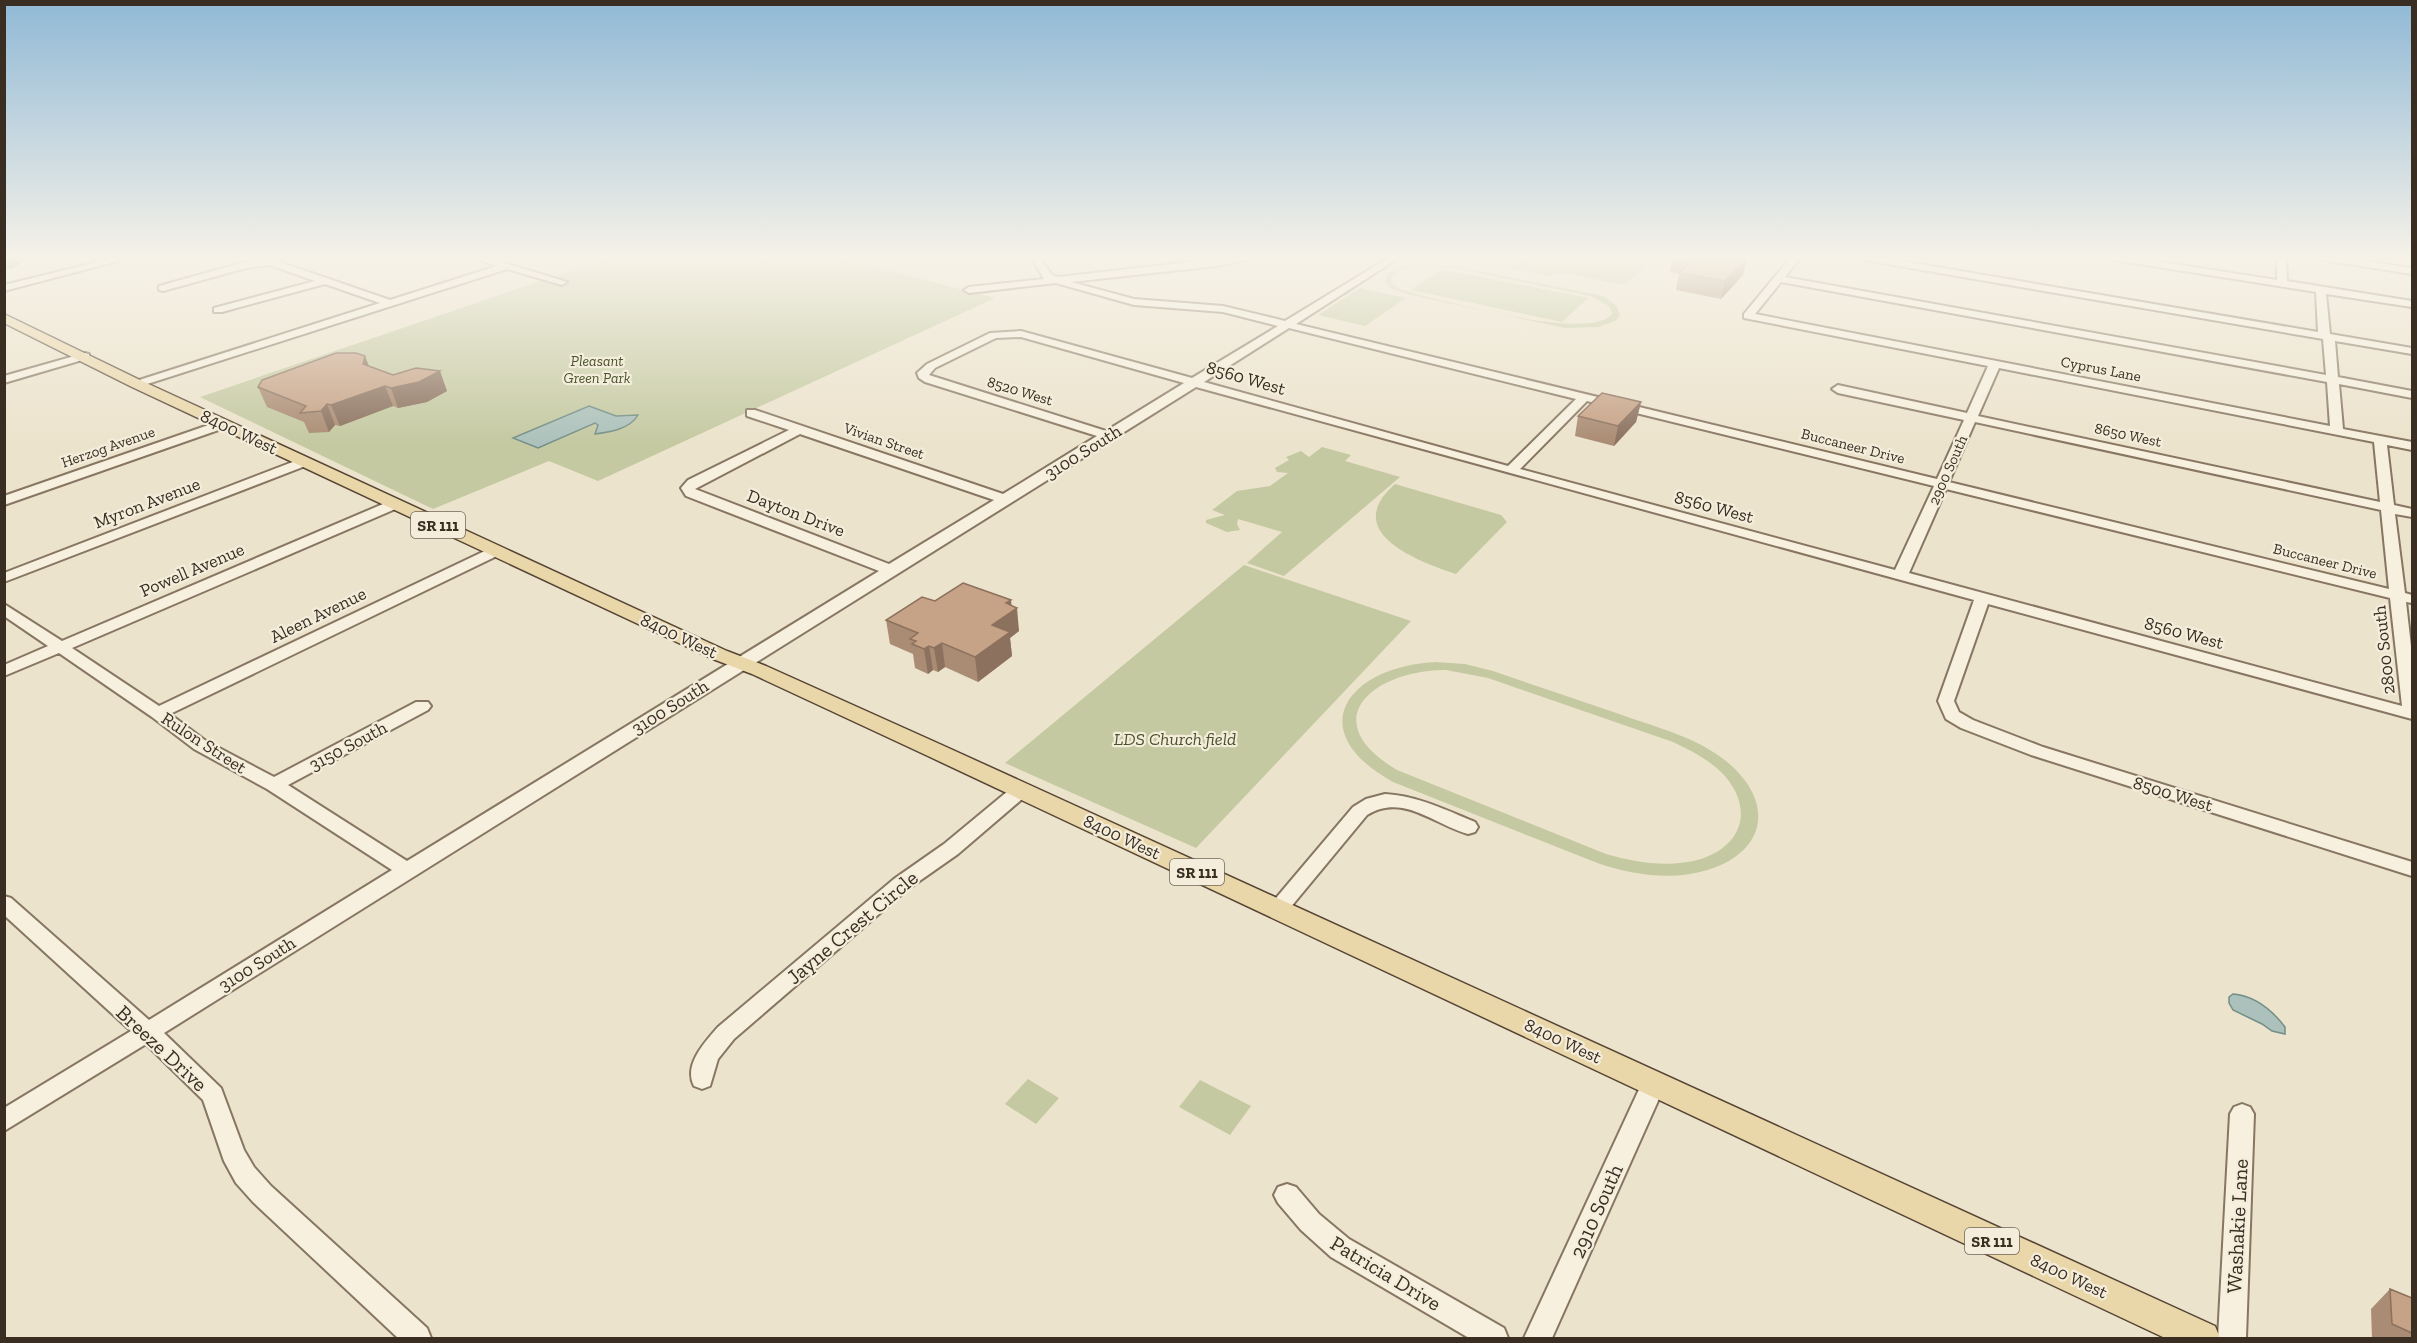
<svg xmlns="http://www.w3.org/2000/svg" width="2417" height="1343" viewBox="0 0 2417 1343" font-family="'Zilla Slab',serif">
	<rect width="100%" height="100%" fill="#ece3cc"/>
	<path fill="#c4c9a1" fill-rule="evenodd" d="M611 257H835L995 298 598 481 549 461 433 509 200 397Z
		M1440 257H1656L1626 284H1620L1565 273 1550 276Z
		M1422 264 1455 266 1603 296 1617 306 1620 316 1615 321 1598 327 1565 328 1406 294 1390 288 1385 282 1387 274 1400 267ZM1423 266 1453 268 1590 296 1609 306 1612 314C1589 342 1451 302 1416 294L1398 288 1392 283 1391 278 1404 269Z
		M1441 269 1588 298 1562 322 1411 290Z
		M1360 288 1406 298 1365 326 1318 315Z
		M1322 447 1351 455 1345 461 1400 477 1284 576 1247 563 1282 532 1238 519 1237 524 1240 530 1227 532 1206 523V520L1225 515 1212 510 1237 491 1270 486 1288 473 1277 472 1275 468 1289 460 1286 457 1301 451 1309 457Z
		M1395 484 1501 515 1507 522 1456 574C1417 561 1340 532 1395 484Z
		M1244 565 1411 621 1196 848 1005 763Z
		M1436 662 1465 664 1493 671C1536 686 1579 700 1622 715 1658 728 1696 737 1726 761 1784 809 1759 863 1690 874 1659 879 1629 873 1600 864L1393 782C1299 730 1349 666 1436 662ZM1446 670 1488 678 1673 742C1690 750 1706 758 1720 771 1753 803 1747 844 1701 859 1670 868 1637 863 1606 854L1397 770C1313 720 1374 670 1446 670Z
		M1028 1079 1059 1098 1036 1124 1005 1104Z
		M1200 1080 1251 1106 1230 1135 1179 1107Z"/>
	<path fill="#acc1bb" stroke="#738f88" stroke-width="1.5" d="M589 406 616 416 638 415C630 429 610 432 595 434L598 425 595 423 538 448 513 438Z
		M2233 994C2256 996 2272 1010 2285 1027V1034L2272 1031 2262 1024 2233 1010 2229 1003V997Z"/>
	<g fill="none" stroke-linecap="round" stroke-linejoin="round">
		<defs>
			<path id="minor" d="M118 257H133L4 291V285Z
				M471 257H485L567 282 562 285 507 269 141 386 137 388 131 384 133 382 380 303 325 284 222 312H214V308L315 281 270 265 246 268 163 291 159 290V286L245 262 271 259 390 300 497 266Z
				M1031 257H1039L1052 275 1058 277 1235 257H1252L1251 259 1216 266 1071 282 1134 299 1223 306 1285 321 1390 257H1400L1296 324 1937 479 1964 420 1838 393 1832 389 1838 385 1967 413 1988 366 1744 318V314L1791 257H1801L1785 277 2326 375 2323 339 1864 260 1859 257H1878L2318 332 2316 292 2114 260 2109 257H2129L2277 280V257H2286L2287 281 2412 301V307L2326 294 2330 334 2412 348V354L2335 341 2338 377 2412 391V398L2339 384 2343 429 2412 442V450L2387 445 2394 505 2412 509V517L2395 514 2405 593 2412 595V603L2406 602 2412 655V719L1988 604 1954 701 1959 712 1973 720 2043 747 2412 862V876L2031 755 1961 728 1946 719 1938 701 1974 600 1196 387 164 1033 221 1088 244 1150 254 1167 271 1186 427 1328 431 1338H398L253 1202 236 1183 224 1161 203 1100 146 1044 4 1131V1108L131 1031 4 915V896L11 898 149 1020 392 870 267 789 194 749 152 717 59 653 4 676V665L48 646 4 616V604L62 641 390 501H400L402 504 400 507 72 648 159 706 491 548H501L503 551 501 554 170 714 206 741 274 777 416 702H428L431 706 428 710 288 785 407 861 879 571 686 496 681 488 688 480 789 430 747 416V410H755L1003 494 1097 436 925 382 919 378 917 373 927 364 990 333 1021 331 1192 378 1278 326 1223 312 1134 305 1056 283 969 293 964 290 969 287 1044 279ZM1781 282 2327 382 2330 426 1755 314ZM1289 328 1576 399 1508 466 1204 382ZM1021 337 1184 383 1106 431 929 375 935 368 996 338ZM1999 368 2374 442 2380 502 1978 416ZM1587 401 1934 486 1895 570 1520 469ZM1975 422 2381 510 2389 589 1949 482ZM800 434 994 500 889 564 695 489ZM1946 489 2390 598 2402 706 1909 573Z
				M2318 257H2338L2412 268V274L2323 260Z
				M85 353 89 354V358L4 383V376Z
				M223 420 229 424 227 427 4 505V496Z
				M303 458 309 462 308 465 4 582V573Z
				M1021 784 1028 786 1030 790 1028 794 958 854 908 889 734 1039 718 1059 710 1086 702 1089 694 1086C683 1065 705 1042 718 1027L894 879 944 844 1014 786Z
				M1385 794C1418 796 1446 810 1475 822L1478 827 1475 832 1468 834C1433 824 1403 793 1367 815L1285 914 1278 916 1271 914 1268 909 1271 904 1353 807 1366 799Z
				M1654 1073 1662 1076 1666 1083 1552 1338H1524L1642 1083 1646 1076Z
				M2242 1104 2250 1107 2254 1114 2246 1338H2218L2230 1114 2234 1107Z
				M1287 1184 1296 1187 1319 1214 1349 1239 1504 1328 1508 1338H1469L1331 1257 1301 1230 1278 1203 1274 1195 1278 1187Z"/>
			<path id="major" d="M4 314 142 381 727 651 766 666 944 746 2215 1326 2220 1338H2165L928 756 752 674 713 659 132 387 4 323Z"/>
		</defs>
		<use href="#minor" stroke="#877661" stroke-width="4"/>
		<use href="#major" stroke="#564535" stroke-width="3"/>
		<use href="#minor" fill="#f7f0df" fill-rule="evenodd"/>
		<use href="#major" fill="#ead7a9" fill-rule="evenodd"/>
	</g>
	<path fill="#aa8b73" d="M4 257H32L11 269H4Z
		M1673 257H1740L1747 258 1743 275 1721 299 1676 290 1679 274 1670 272Z
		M370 366 393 375 447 391 427 402 398 408 393 406 340 426 335 425 329 432 309 433 304 422 267 407 258 387Z
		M1641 402 1636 422 1614 446 1575 436 1578 416Z
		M935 601 1012 606 1019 631 1010 638 1012 656 978 682 945 667 938 672 933 670 928 674 915 668 913 654 890 644 886 620Z
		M2390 1289 2412 1298V1338H2372L2371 1309Z"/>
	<path fill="#8b715e" d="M5 257H32L11 269Z
		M1747 258 1743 275 1721 299 1725 281Z
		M365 356 373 376 363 364Z
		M440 371 447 391 427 402 398 408 391 388Z
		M385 386 393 406 340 426 331 405Z
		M1641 402 1636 422 1614 446 1618 426Z
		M327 404 335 425 329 432 321 411Z
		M1011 600 1012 611 1017 608 1019 631 1010 638 1012 656 978 682 975 657 992 625 1006 603Z
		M942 643 945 667 938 672 934 648Z
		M929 646 933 670 928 674 924 649Z"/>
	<path fill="#c6a286" stroke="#8b715e" stroke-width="1.5" d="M1682 257H1740L1747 258 1725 281 1679 273 1694 259Z
		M336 353H356L365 356 363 364 393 375 416 368 440 371 419 382 391 388 385 386 331 405 327 404 321 411 300 413 306 406 258 387 262 380Z
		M1602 393 1641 402 1618 426 1578 416Z
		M963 583 1011 600 1006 603 1017 608 992 625 1010 632 975 657 942 643 934 648 929 646 924 649 912 644 916 641 910 639 918 633 886 620 922 597 935 601Z
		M2390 1289 2412 1298V1333L2392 1324Z"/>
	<linearGradient id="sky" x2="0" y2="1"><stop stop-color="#90b9d6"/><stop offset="0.58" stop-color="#f6f2e8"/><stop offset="1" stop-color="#f6f2e8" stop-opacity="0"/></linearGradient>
	<rect width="2417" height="445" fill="url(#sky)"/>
	<g text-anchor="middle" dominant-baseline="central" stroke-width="4.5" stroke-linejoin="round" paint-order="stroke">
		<g font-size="15" font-style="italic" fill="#49542c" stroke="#f4eddb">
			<text x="597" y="361">Pleasant<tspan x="597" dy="17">Green Park</tspan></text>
		</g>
		<g font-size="15" fill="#3a2e23" stroke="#f4eddb">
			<text transform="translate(2101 369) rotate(11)">Cyprus Lane</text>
			<text transform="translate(1020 391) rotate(17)">8520 West</text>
			<text transform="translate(2128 435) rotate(12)">8650 West</text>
			<text transform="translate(884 441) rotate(19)">Vivian Street</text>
			<text transform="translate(1853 446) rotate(14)">Buccaneer Drive</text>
			<text transform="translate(108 447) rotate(-19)">Herzog Avenue</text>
			<text transform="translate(1948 470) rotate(-66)">2900 South</text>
			<text transform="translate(2325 561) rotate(14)">Buccaneer Drive</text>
		</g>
		<g fill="#f4eddb" stroke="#72675a" stroke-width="1.5">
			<rect x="411" y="512" width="54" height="26" rx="4.5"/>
			<rect x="1170" y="859" width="54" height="26" rx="4.5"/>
			<rect x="1965" y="1228" width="54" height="26" rx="4.5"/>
		</g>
		<g font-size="16" font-weight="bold" fill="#3a2e23">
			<text x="438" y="525">SR 111</text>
			<text x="1197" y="872">SR 111</text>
			<text x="1992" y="1241">SR 111</text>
		</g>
		<g font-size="18" fill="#3a2e23" stroke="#f4eddb">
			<text transform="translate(1246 378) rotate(16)">8560 West</text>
			<text transform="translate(239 432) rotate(25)">8400 West</text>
			<text transform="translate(1083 452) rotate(-32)">3100 South</text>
			<text transform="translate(147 503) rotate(-21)">Myron Avenue</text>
			<text transform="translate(1714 507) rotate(15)">8560 West</text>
			<text transform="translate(796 513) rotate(21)">Dayton Drive</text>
			<text transform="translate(192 570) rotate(-23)">Powell Avenue</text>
			<text transform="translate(318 615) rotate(-26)">Aleen Avenue</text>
			<text transform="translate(2184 633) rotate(15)">8560 West</text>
			<text transform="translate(679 636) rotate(25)">8400 West</text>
			<text transform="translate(2384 650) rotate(-96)">2800 South</text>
			<text transform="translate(670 707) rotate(-32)">3100 South</text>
			<text transform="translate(204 743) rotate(33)">Rulon Street</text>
			<text transform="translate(348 746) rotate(-28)">3150 South</text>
			<text transform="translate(2173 794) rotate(17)">8500 West</text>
			<text transform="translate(1122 837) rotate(25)">8400 West</text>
			<text transform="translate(257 964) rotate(-32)">3100 South</text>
			<text transform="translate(1563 1041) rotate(25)">8400 West</text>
			<text transform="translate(2069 1276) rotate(25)">8400 West</text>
		</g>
		<g font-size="18" font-style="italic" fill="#49542c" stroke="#f4eddb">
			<text x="1175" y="739">LDS Church field</text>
		</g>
		<g font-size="21" fill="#3a2e23" stroke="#f4eddb">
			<text transform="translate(852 927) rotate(-40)">Jayne Crest Circle</text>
			<text transform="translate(162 1048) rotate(43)">Breeze Drive</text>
			<text transform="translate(1596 1211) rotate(-66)">2910 South</text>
			<text transform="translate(2237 1226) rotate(-87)">Washakie Lane</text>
			<text transform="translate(1386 1273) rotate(31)">Patricia Drive</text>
		</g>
	</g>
	<rect width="2417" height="1343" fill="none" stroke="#3a2e23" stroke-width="12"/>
</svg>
